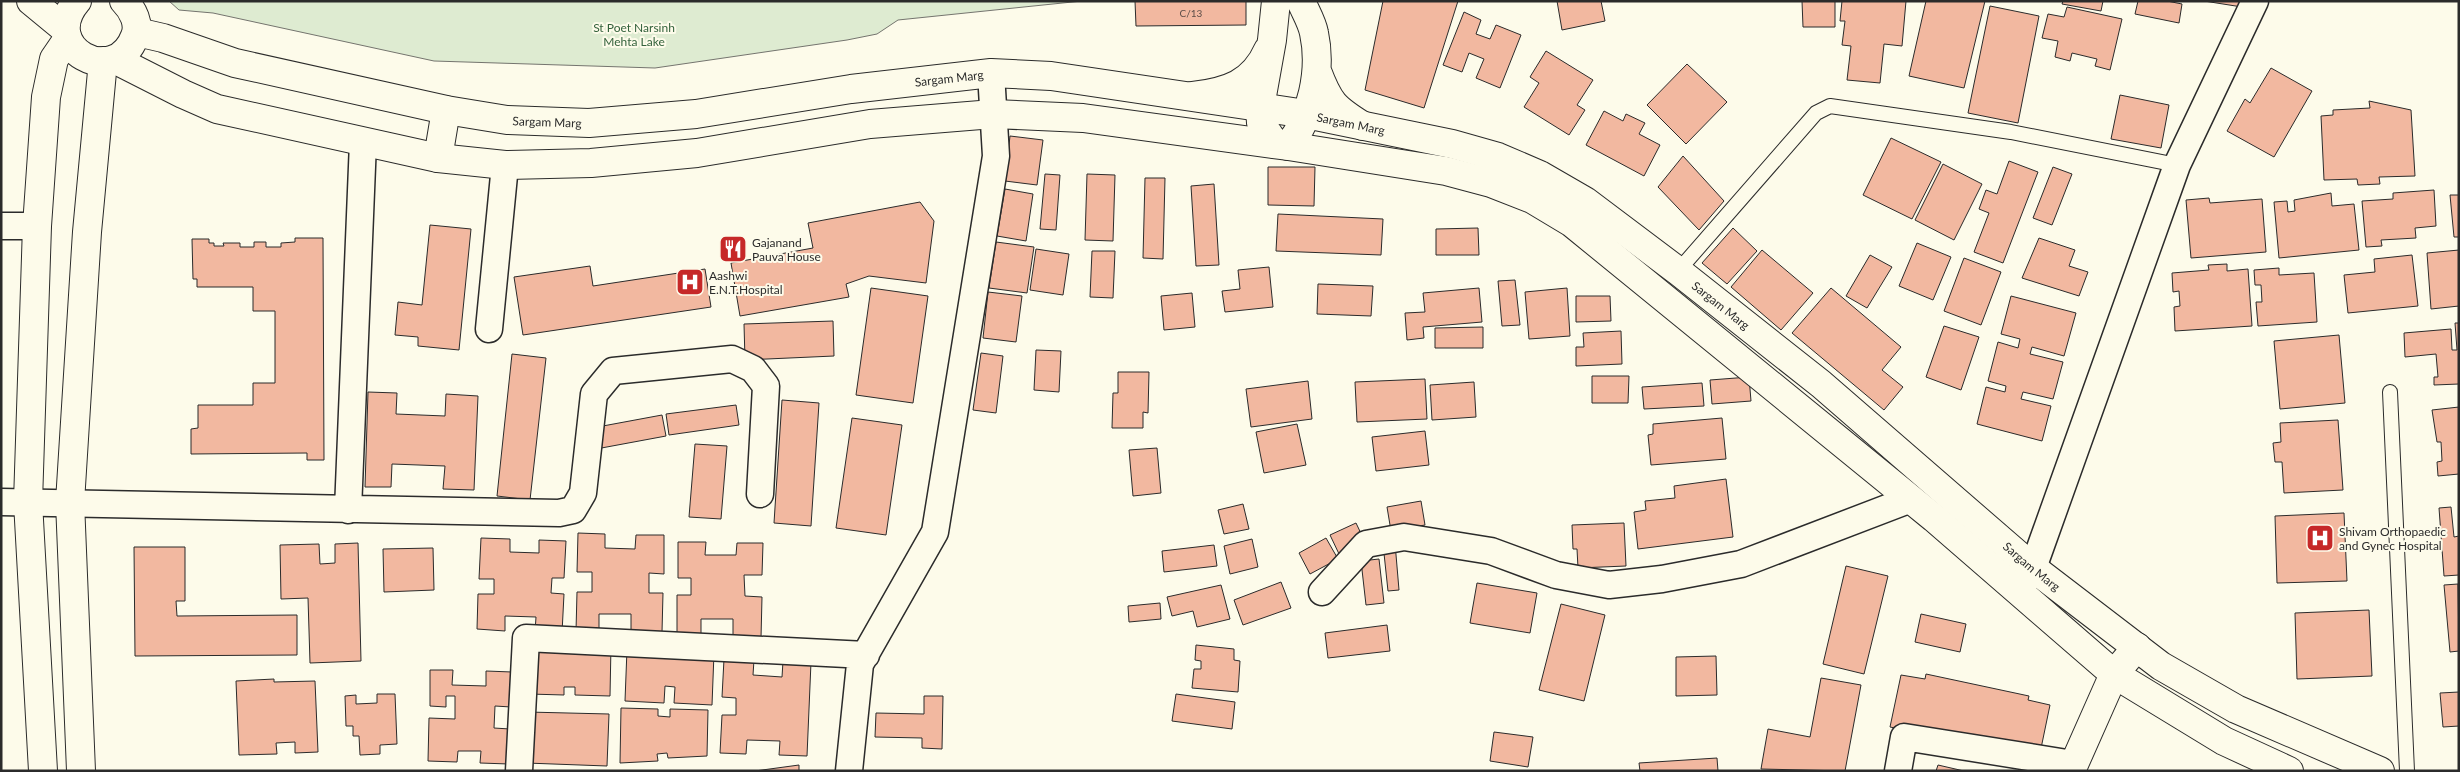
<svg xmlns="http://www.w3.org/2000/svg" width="2460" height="772" viewBox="0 0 2460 772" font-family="Lato,sans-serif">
	<rect width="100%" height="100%" fill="#fdfbea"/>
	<path fill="#deebd1" stroke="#74746e" d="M169 1H1082L898 20 877 34 847 40 655 68 434 61 213 13 179 10Z"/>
	<path fill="#f2b8a0" stroke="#2b2b2b" d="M1135 1H1246V25L1136 26Z
		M1383 1H1458L1424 108 1365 90Z
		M1557 1H1601L1605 21 1562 30Z
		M1802 1H1835V27H1803Z
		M1842 1H1906L1902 46 1884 44 1880 83 1847 80 1851 46 1842 45 1845 21H1840Z
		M1926 1H1985L1964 88 1909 76Z
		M2063 1H2103L2101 11 2062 4Z
		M2138 1H2167L2182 4 2179 23 2135 14Z
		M2204 1H2243L2242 7Z
		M1990 6 2039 16 2018 123 1968 113Z
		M2067 7 2122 19 2110 70 2095 66 2097 59 2072 53 2070 61 2055 57 2058 41 2042 38 2048 14 2064 17Z
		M1464 12 1481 20 1476 34 1490 39 1496 25 1521 35 1500 88 1476 78 1484 59 1469 53 1462 72 1443 65Z
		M1546 51 1593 80 1577 105 1585 110 1569 135 1524 107 1539 83 1530 77Z
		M1687 64 1727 102 1686 144 1647 105Z
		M2271 68 2312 91 2274 157 2227 131 2245 99 2250 103Z
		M2120 95 2169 105 2161 148 2111 139Z
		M2369 101 2411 110 2415 176 2379 177 2380 184 2358 185 2357 179 2324 180 2321 116 2333 115V110L2370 108Z
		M1604 111 1623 121 1626 114 1645 123 1639 134 1660 145 1644 176 1586 145Z
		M1010 136 1043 140 1037 185 1005 181Z
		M1891 138 1941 162 1912 219 1863 195Z
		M1683 156 1724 201 1699 230 1658 187Z
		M2009 161 2038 172 2003 263 1974 252 1989 213 1979 209 1986 190 1997 194Z
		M1943 164 1982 184 1954 240 1915 220Z
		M1268 167H1315L1314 206 1268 205Z
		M2053 167 2072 174 2052 225 2033 218Z
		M1045 174 1060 175 1056 230 1040 229Z
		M1087 174 1115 175 1113 241 1085 240Z
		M1145 178H1165L1163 259 1143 258Z
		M1214 184 1219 265 1196 266 1191 186Z
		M1005 189 1033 194 1026 241 997 236Z
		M2434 190 2436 226 2415 228 2416 238 2381 240 2382 246 2366 247 2362 201 2393 199V193Z
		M2331 193 2332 206 2354 204 2359 250 2279 258 2274 202 2287 201 2288 212 2295 211 2294 200Z
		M2450 195H2459V237H2454Z
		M2209 198 2210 203 2262 199 2266 252 2191 258 2186 200Z
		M920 202 934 221 926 283 869 276 846 284 849 297 740 316 731 263 813 248 808 223Z
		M1278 214 1383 219 1381 255 1276 251Z
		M430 225 471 229 459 350 418 346V337L395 335 398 302 422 305Z
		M1478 228 1479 255H1436V229Z
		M1733 228 1757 251 1727 284 1702 263Z
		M295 238H323L324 460H307V453L191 454V429L198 428V405H253V383H275V311H253V287H197V279H193L192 239H209V243H214V246H224L223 243H240V247H254V242H266V247H281V243L295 242Z
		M2039 238 2075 250 2069 266 2088 272 2079 296 2022 278Z
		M996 242 1034 247 1027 293 989 288Z
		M1917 243 1951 257 1933 300 1899 286Z
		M1036 249 1069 254 1063 295 1030 290Z
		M1762 250 1813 293 1781 330 1731 287Z
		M2459 250V306L2431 309 2427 253Z
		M1092 251H1115L1113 298 1090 297Z
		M1870 255 1892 267 1867 308 1846 296Z
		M2412 255 2418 306 2348 313 2344 275 2375 272 2374 259Z
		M1964 258 2001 272 1981 325 1944 311Z
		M2227 264V271L2248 269 2252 326 2175 331 2174 307 2180 306 2179 291 2173 292 2172 273 2209 270 2208 265Z
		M590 266 593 286 705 269 711 307 523 335 514 277Z
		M1269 267 1273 307 1225 312 1222 291 1240 289 1238 270Z
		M2279 268V275L2314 273 2317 322 2258 326 2256 302H2262L2261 285H2255L2254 270Z
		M1515 280 1520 325 1502 326 1498 281Z
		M1318 284 1373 286 1371 316 1317 314Z
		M871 288 928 296 913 403 856 395Z
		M1479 288 1482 322 1423 327 1424 338 1407 340 1405 313 1425 312 1423 293Z
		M1567 288 1570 336 1529 339 1525 292Z
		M1831 288 1901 347 1882 370 1903 387 1884 410 1792 333Z
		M988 292 1022 296 1016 342 983 338Z
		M1192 293 1195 327 1164 330 1161 296Z
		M1576 296H1610L1611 321 1576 322Z
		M2011 296 2076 313 2064 356 2032 347 2030 354 2063 362 2053 399 2023 392 2021 399 2051 406 2042 441 1977 424 1986 387 2005 392 2006 386 1988 381 1998 342 2018 348 2020 339 2001 334Z
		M833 321 834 356 745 360 744 324Z
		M2455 323H2459V384L2434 385V377H2438L2436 354 2405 357 2404 333 2451 329 2452 350H2457Z
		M1944 326 1979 337 1961 390 1926 377Z
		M1483 327V348H1435V328Z
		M1621 331 1622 364 1576 366V347H1584L1583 333Z
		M2339 335 2345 403 2280 409 2274 341Z
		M1036 350 1061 351 1059 392 1034 390Z
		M981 353 1003 356 996 413 973 410Z
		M512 354 546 358 530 500 497 496Z
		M1118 372H1149L1148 413 1143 412V428H1112L1113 393H1118Z
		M1592 376H1629L1628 403H1592Z
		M1749 377 1751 401 1712 404 1710 380Z
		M1425 379 1427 419 1357 422 1355 382Z
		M1308 381 1312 419 1251 427 1246 389Z
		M1474 382 1476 417 1432 420 1430 385Z
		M1702 383 1704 406 1644 409 1642 387Z
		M368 392 397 393 396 414 445 416 446 394 478 396 474 490 443 489 445 466 392 464 391 487H365Z
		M782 400 819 403 811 526 774 523Z
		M736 405 739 425 669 435 666 414Z
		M2459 407V474L2438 476 2437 462 2442 461 2441 442H2437L2432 410Z
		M662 415 666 436 596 449 592 428Z
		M852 418 902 425 886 535 836 528Z
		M1722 418 1726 459 1651 465 1648 435 1653 434V424Z
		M2338 420 2343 490 2284 493 2282 462H2275L2273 443 2281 442 2280 423Z
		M1297 424 1306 465 1264 473 1256 432Z
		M1425 431 1429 465 1376 471 1372 437Z
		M695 444 727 446 721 519 689 517Z
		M1157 448 1161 493 1133 496 1129 450Z
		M1726 479 1733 537 1638 549 1634 512 1646 510 1645 501 1675 498 1674 486Z
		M1421 501 1425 525 1391 531 1387 507Z
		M1243 504 1249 529 1224 534 1218 510Z
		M2451 507 2454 537 2459 536V575L2444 576 2439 508Z
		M2344 513 2347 581 2277 583 2275 516Z
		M1356 523 1366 544 1340 556 1330 535Z
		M1624 523 1626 566 1578 568 1577 549H1573L1572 525Z
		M578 533 605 534V548L635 549 636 535H664V574L649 573V593H663L662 632H631V614H599V631H576L577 592H592V572H577Z
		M481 538 510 539V552L539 553V540L566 541 564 578H552L551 593 564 594 562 633 535 632 536 617 505 616V631L477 629 478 594H494V579H479Z
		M1326 538 1338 559 1310 574 1299 553Z
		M1252 539 1258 567 1230 574 1224 546Z
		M678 542H706L705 555H736L737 543H763L762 575H744L745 596 762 597 761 638H733V619H701V637H677V595H691V578H678Z
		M358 543 361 661 310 663 308 598 281 599 280 545 319 544 320 564 335 563V544Z
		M1395 543 1399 590 1388 591 1383 544Z
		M1214 545 1217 566 1164 572 1162 551Z
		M134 547H185V601H176L177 616 297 615V655L135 656Z
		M433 548 434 590 384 592 383 549Z
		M1379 559 1384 603 1366 605 1361 561Z
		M1846 566 1888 576 1864 674 1823 664Z
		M1281 582 1291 608 1243 625 1234 600Z
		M1477 583 1537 593 1530 633 1470 623Z
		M2458 584 2459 651 2450 652 2444 585Z
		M1221 585 1230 619 1197 627 1193 611 1172 616 1167 597Z
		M1160 603 1161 619 1129 622 1128 606Z
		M1561 604 1605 615 1584 701 1539 690Z
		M2369 610 2372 676 2297 679 2295 613Z
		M1921 614 1966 624 1960 652 1915 642Z
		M1387 625 1390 651 1328 658 1325 633Z
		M530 643 611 645 610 696 575 695V687H564V695L529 694Z
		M1196 645 1234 649V660L1240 661 1238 692 1192 688 1194 669H1201V661L1195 660Z
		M627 649 714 653 712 705 674 703 675 687 665 686 664 703 625 701Z
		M1716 656 1717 695 1676 696V657Z
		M724 659 754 660 753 675 782 677 783 661 811 662 807 756 779 755 780 741 747 740 746 754 720 753 722 715H736V698L722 697Z
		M430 670H453L452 685 486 686V671L512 672 511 707 495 706 494 728 510 729 509 764 480 763 481 751H458L457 762 428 761 429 718 455 719V696H446V707L430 706Z
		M1926 674 2029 696 2028 700 2050 705 2039 758 1890 727 1901 675 1925 679Z
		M1821 678 1861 685 1845 771 1761 769 1768 729 1810 737Z
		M274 679V682L315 681 318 752 295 753V742L276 743 277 754 239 755 236 681Z
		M2459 692V726L2443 727 2440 693Z
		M377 694H395L397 744 380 745V754L360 755 359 736H353V726H346L345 696 356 695V704L377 703Z
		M1176 694 1235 702 1232 729 1172 721Z
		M924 696H943L942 749 922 748V738L875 737 876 713 924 714Z
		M621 708 658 709V716L670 717V709L708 710 707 756 668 758 667 753 657 754 658 761 620 763Z
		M527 712 609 714 607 766 526 763Z
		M1494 732 1533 737 1528 767 1490 761Z
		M1717 758 1718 771H1640L1639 763Z
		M799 765V771H755Z
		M1938 765 1964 771H1936Z"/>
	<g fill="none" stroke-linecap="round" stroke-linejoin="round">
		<defs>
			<path id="service" d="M1678 271 1816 113 1830 106 2011 132 2177 165
				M2390 392 2407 771"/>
			<path id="minor" d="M1 226H37
				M489 329 505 165
				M1 502 559 513 573 510 583 493 594 394 613 371 732 359 753 369 766 386 760 494
				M348 510 363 142
				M2023 585 2033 568 2177 165 2255 1
				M1322 592 1366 544 1404 537 1491 551 1556 575 1609 585 1662 579 1741 564 1911 499
				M519 771 526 638 866 655
				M849 771 860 664 935 532 996 156 991 73
				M1898 771 1904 737 2073 764"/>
			<path id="tertiary" d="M1317 71C1329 103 1334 108 1363 126
				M1193 96C1227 92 1253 84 1268 50
				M1275 144 1261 123 1260 107 1272 40 1276 1
				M1288 146C1312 117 1322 70 1314 33 1312 22 1305 11 1301 1
				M438 158 446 110
				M43 771 28 502 37 226 46 97 54 59 67 40
				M81 771 70 502 87 232 103 61
				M2071 771 2114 674 2137 647"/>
			<g id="secondary">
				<path d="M31 1 65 29"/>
				<path d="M77 1C37 48 115 90 135 36 140 24 133 10 124 1"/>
				<path id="s1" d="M137 32 163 38 235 63 446 110 507 120 589 123 696 114 851 89 991 73 1051 76 1306 114 1452 144 1498 157 1540 175 1585 201 1678 271 1821 384 2033 568 2161 666 2236 709 2380 771"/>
				<path d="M116 60 183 94 217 109 438 158 505 165 591 163 697 153 870 124 993 114 1083 118 1288 146 1446 171 1491 183 1532 199 1572 223 1934 518 2114 674 2224 741 2289 771"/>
			</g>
		</defs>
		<use href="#service" stroke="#2b2b2b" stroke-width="16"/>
		<use href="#minor" stroke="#2b2b2b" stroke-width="29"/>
		<use href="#tertiary" stroke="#2b2b2b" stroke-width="30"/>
		<use href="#secondary" stroke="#2b2b2b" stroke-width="30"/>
		<use href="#service" stroke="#fdfbea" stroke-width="14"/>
		<use href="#minor" stroke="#fdfbea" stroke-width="26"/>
		<use href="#tertiary" stroke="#fdfbea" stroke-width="28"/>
		<use href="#secondary" stroke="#fdfbea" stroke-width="28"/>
	</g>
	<defs>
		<symbol id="restaurant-square" viewBox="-11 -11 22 22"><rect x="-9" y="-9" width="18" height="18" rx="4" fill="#c62828" stroke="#fdfbea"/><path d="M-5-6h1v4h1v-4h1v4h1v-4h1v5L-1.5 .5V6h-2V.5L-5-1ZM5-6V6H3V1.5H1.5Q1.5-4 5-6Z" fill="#fff"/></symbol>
		<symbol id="hospital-square" viewBox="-11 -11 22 22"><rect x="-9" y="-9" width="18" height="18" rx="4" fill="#c62828" stroke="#fdfbea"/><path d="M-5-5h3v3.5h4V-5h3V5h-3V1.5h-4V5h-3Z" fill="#fff"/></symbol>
	</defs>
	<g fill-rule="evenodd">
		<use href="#restaurant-square" x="717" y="233" width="32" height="32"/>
		<use href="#hospital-square" x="674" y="266" width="32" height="32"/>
		<use href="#hospital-square" x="2304" y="522" width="32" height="32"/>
	</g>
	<g text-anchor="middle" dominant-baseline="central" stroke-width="4" stroke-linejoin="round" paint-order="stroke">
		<g font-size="10" fill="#5d4e48">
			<text x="1191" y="13">C/13</text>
		</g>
		<g font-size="12" fill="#34623c" stroke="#fdfbea">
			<text x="634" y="27">St Poet Narsinh<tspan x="634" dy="14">Mehta Lake</tspan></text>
		</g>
		<g font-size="12" fill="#2b2b2b" stroke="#fdfbea">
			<text stroke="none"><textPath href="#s1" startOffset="826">Sargam Marg</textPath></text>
			<text stroke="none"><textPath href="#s1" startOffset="421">Sargam Marg</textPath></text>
			<text stroke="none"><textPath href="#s1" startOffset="1232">Sargam Marg</textPath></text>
			<text stroke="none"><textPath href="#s1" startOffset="1652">Sargam Marg</textPath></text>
			<text stroke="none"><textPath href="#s1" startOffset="2058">Sargam Marg</textPath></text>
		</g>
		<g font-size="12" fill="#2b2b2b" stroke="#fdfbea" text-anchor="start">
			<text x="752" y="242">Gajanand<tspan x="752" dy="14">Pauva House</tspan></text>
			<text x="709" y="275">Aashwi<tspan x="709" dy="14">E.N.T.Hospital</tspan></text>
			<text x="2339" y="531">Shivam Orthopaedic<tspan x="2339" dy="14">and Gynec Hospital</tspan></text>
		</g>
	</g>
	<rect width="2460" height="772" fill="none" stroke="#2b2b2b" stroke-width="5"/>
</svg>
